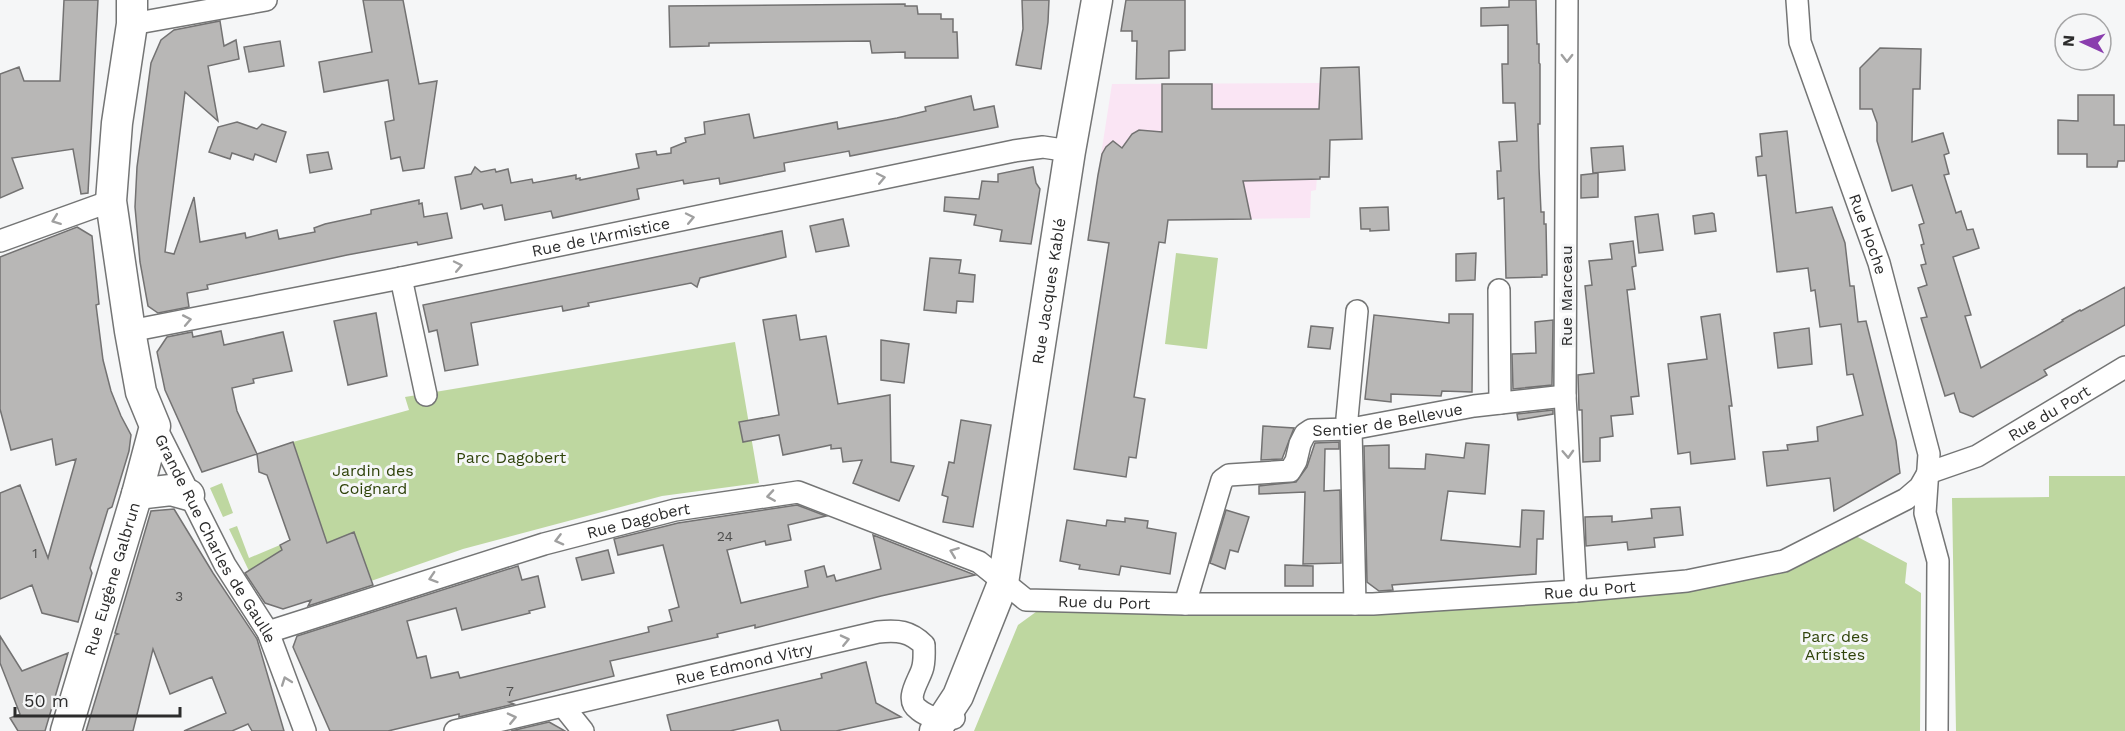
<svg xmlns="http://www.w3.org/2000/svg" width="2125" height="731" viewBox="0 0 2125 731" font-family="'Work Sans',sans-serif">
	<rect width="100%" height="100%" fill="#f5f6f7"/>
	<path fill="#fae5f4" d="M1320 83 1316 150H1319L1316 190 1311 191 1310 218 1149 220 1125 224 1091 219 1112 84Z"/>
	<path fill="#bed7a0" d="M1176 253 1218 258 1207 349 1165 344Z
		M735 342 759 483 662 496 463 549 371 581 354 533 327 543 293 442 409 410 405 397Z
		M2049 476H2125V731H1956L1952 498 2049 497Z
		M222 483 233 513 223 517 210 488Z
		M237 526 249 558 280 545 288 560 249 571 229 529Z
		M1854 535 1907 563 1905 583 1921 593 1920 731H974L1018 625 1040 609 1684 591 1788 572Z"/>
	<path fill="#b8b7b6" stroke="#737272" stroke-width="1.5" d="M64 0H98L88 193 81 194 73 149 12 158 23 188 0 198V74L19 67 24 81H60Z
		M363 0H403L419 84 437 81 424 168 403 171 400 157 391 159 385 122 394 120 388 80 324 92 319 62 372 52Z
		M1022 0H1049L1048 22 1041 69 1016 65 1023 29Z
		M1126 0H1185V50L1169 51V78L1136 79 1137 41H1132V31H1121Z
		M1509 0H1536L1537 44H1539V63L1540 64V124H1538L1539 168 1541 212H1544V224H1546L1547 275H1542V277L1506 278 1504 198 1498 199 1497 171H1501L1499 142 1517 141 1515 103H1503L1502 64H1508V25L1481 26V8L1509 7Z
		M905 4V6H917L918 14H941V19H953V32H957L958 58H905V52L872 53 870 41 709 43V46L670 47 669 6Z
		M220 21 224 46 236 40 239 59 208 66 218 121 185 92 165 252 174 254 194 197 200 242 245 233 246 238 277 230 279 239 315 232 314 228 325 224 371 214V210L419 200V204L422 203 424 217 447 213 452 238 418 245 417 242 347 255 207 285 208 289 187 293 189 307 158 313 148 306 140 262 135 207 137 167 151 63 161 40 174 30Z
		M280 41 284 66 249 72 244 47Z
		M1880 48 1921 49 1920 89H1913L1912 142 1943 133 1949 153 1944 155 1949 174 1944 175 1956 213 1961 211 1967 230 1973 229 1979 248 1953 257 1971 315 1965 316 1981 368 2063 321 2062 320 2080 310 2081 311 2125 287V325L2044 370 2047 375 1973 417 1960 412 1954 393 1945 396 1921 318 1927 317 1918 288 1927 285 1921 265 1926 264 1921 245 1924 244 1919 225 1924 223 1912 185 1892 191 1877 141V123L1872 109H1860V68Z
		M1359 67 1362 139 1330 140 1329 177H1320V179L1243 181 1251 219 1168 220 1165 243 1159 242 1134 397 1145 399 1136 458 1129 457 1126 477 1074 469 1109 243 1088 240 1098 175 1102 154 1106 147 1113 141 1122 148 1132 134 1139 130 1162 132V84H1212V109H1319L1321 68Z
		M2078 95H2114V125H2125V161H2118L2117 167H2087V154H2058V120L2078 121Z
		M971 96 974 110 994 106 998 127 850 156 849 151 784 163 785 171 720 184 719 178 684 184 683 180 637 189 639 199 553 218 551 211 505 220 502 205 484 209 482 204 461 209 455 177 471 174 475 167 481 172 495 169 496 172 508 169 511 183 532 179 533 183 576 175V179L580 178V180L639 168 636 154 656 151 657 155 671 153V148L686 142 685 138 705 134 704 122 749 114 754 138 837 122 838 129 897 118 926 111 925 107Z
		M237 122 257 129 262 124 286 132 276 162 255 154 253 160 232 153 230 159 209 152 218 127Z
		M1787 131 1796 213 1832 207 1845 243 1850 286H1854L1858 322 1866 321 1896 441 1900 473 1834 511 1830 478 1767 486 1763 452 1788 450 1787 445 1818 441 1817 427 1863 415 1853 374 1847 375 1841 324 1820 327 1815 290 1811 291 1808 268 1777 272 1766 175 1758 176 1756 157 1762 156 1760 134Z
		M1623 146 1625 170 1593 173 1591 148Z
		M328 152 332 169 310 173 307 155Z
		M1033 167 1036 183 1040 189 1031 244 1000 241 1002 230 974 225 976 215 944 211 945 197 979 199 982 181 998 182V174Z
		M1598 173V197L1581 198V175Z
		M1388 207 1389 230 1370 231V229H1361L1360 208Z
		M1712 213 1714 214 1716 231 1695 234 1693 216Z
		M1658 214 1663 250 1639 253 1635 217Z
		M843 219 849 246 816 252 810 226Z
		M77 227 92 236 99 304 96 305 103 360 111 391 121 416 131 435 129 451 112 507 108 509 90 568 92 573 78 622 42 613 32 585 0 599V493L20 485 48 558 76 459 56 465 52 439 11 450 0 409V257Z
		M782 231 786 257 700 278 697 287 691 283 588 303 589 306 563 311 562 306 471 323 478 365 445 371 437 330 429 332 423 305Z
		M1633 241 1636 266 1632 267 1635 289 1627 290 1639 396 1631 397 1633 414 1611 416 1613 436 1600 438V461L1583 462 1582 410H1579L1578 375 1594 373 1585 286 1592 285 1589 261 1612 259 1610 244Z
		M1476 253 1475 280 1456 281V254Z
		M930 258 961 260 959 273 975 275 973 302 957 301 956 313 924 310Z
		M376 313 387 376 348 385 334 321Z
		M1449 314H1473L1472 392 1442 391 1441 396 1391 394V402L1365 399 1374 315 1449 323Z
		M1720 314 1732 406H1729L1735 459 1691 464 1690 452 1678 454 1668 364 1707 359 1701 317Z
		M796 315 800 340 826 336 838 404 890 395 891 462 914 466 899 501 853 483 862 460 843 462 841 448 831 449V445L783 455 779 435 743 442 739 422 779 415 763 320Z
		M1553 320 1552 385 1513 389 1512 354 1536 353 1535 322Z
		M1311 326 1333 328 1330 349 1308 347Z
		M1809 328 1812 364 1778 368 1774 333Z
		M221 331 224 345 283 332 292 371 253 379 254 383 232 388 237 411 257 454 202 472 165 390 157 352 167 337 192 332 193 337Z
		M881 340 909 344 904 383 881 380Z
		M1553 410V414L1518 420 1517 414Z
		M961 420 991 425 973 527 943 522 948 497 942 495 949 462 954 463Z
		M1263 426 1294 428 1282 459 1261 460Z
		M293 442 327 543 354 532 373 585 308 606 311 600 283 609 265 603 245 573 282 550 280 545 290 540 267 475 259 472 257 454Z
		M1339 442V449H1325L1324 491 1340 490 1341 563 1303 564 1305 492 1259 494V486L1296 482 1307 467 1315 443Z
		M1466 443 1489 445 1485 494 1448 491 1441 540 1520 547 1522 510 1544 511 1543 539H1537L1536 574 1392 585 1393 590 1379 591 1367 582 1364 446 1389 445V468L1425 469 1426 454 1464 458Z
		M797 505 826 516 788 525 791 540 766 545 765 541 727 550 741 603 808 587 805 571 824 566 827 577 834 575 836 581 881 569 873 535 975 575 881 596 755 628V625L717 634 718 637 610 661 614 676 509 702 514 704 459 717V714L388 731H330L293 647 297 636 518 566 522 580 538 576 545 607 529 611 530 613 462 630 456 608 407 621 417 658 426 656 431 678 458 672 460 678 649 632 648 627 672 621 669 610 679 607 663 545 618 555 614 539 678 523Z
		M1680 507 1683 535 1654 538 1655 547 1628 550 1627 542 1586 546 1585 517 1612 516V522L1652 518 1651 509Z
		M174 509 213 573 257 639 284 731H252L248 724 232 731H184L226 713 212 677 170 694 153 649 133 731H86L115 635 118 634 115 633 151 511Z
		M1226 510 1249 517 1238 552 1230 550 1225 569 1210 563Z
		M1125 518 1148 521 1147 528 1176 533 1170 574 1121 566 1119 575 1079 569 1080 565 1060 561 1067 520 1106 526 1107 520 1125 522Z
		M608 550 614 573 582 580 576 558Z
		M1285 565 1313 566V586H1285Z
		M0 636 22 671 68 653 45 731H18L10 718 20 714 0 663Z
		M866 662 876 703 901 717 836 731H781L778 720 730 731H671L667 715 822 678 821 674Z
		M549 722 565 731H511Z"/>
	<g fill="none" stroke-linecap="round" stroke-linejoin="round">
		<defs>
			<g id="street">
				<path d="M1567 0 1565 396 1576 591"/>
				<path id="s1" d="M1797 0 1800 42 1879 263 1929 454 1925 513 1938 561 1937 731"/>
				<path d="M132 24 266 0"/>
				<path d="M0 241 111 201"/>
				<path d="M401 278 426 395"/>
				<path d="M1499 290 1500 403"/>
				<path id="s2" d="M130 331 401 278 1014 151 1043 147 1070 151"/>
				<path id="s3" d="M155 426 225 565 268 632 305 731"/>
				<path id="s4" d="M1185 604 1222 480 1229 475 1290 471 1296 461 1300 444 1305 434 1311 430 1351 429 1474 406 1565 396"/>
				<path d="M1355 604 1351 429 1347 418 1357 311"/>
				<path id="s5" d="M268 632 544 544 675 510 798 492 979 562 1026 600 1185 604H1373L1576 591 1687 581 1784 561 1906 499 1920 487 1928 473 1977 456 2125 367"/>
				<path d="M563 706 583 731"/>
				<path id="s6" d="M455 731 878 632C898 630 910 631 924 645 924 653 925 662 922 670 918 682 904 700 919 710 925 715 934 718 941 721L954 718"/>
			</g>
			<g id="secondary">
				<path d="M137 494 171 490 189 495"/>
				<path id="s7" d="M66 731 137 494 155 426 141 392 130 331 111 201 117 123 132 24V0"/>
				<path id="s8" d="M935 731 958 696 1003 583 1070 151 1097 0"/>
			</g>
		</defs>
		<use href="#street" stroke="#747575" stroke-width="24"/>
		<use href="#secondary" stroke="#747575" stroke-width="33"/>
		<use href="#street" stroke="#fff" stroke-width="21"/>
		<use href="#secondary" stroke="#fff" stroke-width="30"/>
	</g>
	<defs><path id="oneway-chevron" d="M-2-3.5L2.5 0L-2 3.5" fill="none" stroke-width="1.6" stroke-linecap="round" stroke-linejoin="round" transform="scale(1.5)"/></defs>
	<g stroke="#a0a0a0">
		<use href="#oneway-chevron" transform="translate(1567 58) rotate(90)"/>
		<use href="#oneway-chevron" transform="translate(881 178) rotate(-12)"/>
		<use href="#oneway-chevron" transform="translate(690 218) rotate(-12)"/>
		<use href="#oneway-chevron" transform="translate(56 220) rotate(159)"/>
		<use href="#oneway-chevron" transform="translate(458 266) rotate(-12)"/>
		<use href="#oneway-chevron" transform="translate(187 320) rotate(-11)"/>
		<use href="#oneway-chevron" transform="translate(1568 454) rotate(87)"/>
		<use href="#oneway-chevron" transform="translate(771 496) rotate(171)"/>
		<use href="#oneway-chevron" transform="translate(559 540) rotate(166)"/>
		<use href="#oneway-chevron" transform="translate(954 552) rotate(-159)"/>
		<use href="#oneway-chevron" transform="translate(433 578) rotate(162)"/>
		<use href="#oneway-chevron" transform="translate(845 640) rotate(-13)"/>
		<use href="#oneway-chevron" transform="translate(286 681) rotate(-110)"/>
		<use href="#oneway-chevron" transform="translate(512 718) rotate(-13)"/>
	</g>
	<g text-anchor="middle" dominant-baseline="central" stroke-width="6" stroke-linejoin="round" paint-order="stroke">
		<g font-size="14" fill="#4f4f4e">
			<text x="725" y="536">24</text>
			<text x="35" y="553">1</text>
			<text x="179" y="596">3</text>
			<text x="510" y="691">7</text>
		</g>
		<g font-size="16" fill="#2c2c2c" stroke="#f5f6f7">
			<text stroke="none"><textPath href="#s1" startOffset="246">Rue Hoche</textPath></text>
			<text stroke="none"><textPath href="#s2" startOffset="480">Rue de l'Armistice</textPath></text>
			<text stroke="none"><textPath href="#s8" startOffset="459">Rue Jacques Kablé</textPath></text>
			<text transform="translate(1566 296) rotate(-90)">Rue Marceau</text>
			<text stroke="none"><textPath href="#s5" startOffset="1872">Rue du Port</textPath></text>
			<text stroke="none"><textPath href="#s4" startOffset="324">Sentier de Bellevue</textPath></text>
			<text stroke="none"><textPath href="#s5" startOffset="387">Rue Dagobert</textPath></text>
			<text stroke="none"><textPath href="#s3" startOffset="128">Grande Rue Charles de Gaulle</textPath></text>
			<text stroke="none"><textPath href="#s7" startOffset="159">Rue Eugène Galbrun</textPath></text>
			<text stroke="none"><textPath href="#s5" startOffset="1368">Rue du Port</textPath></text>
			<text stroke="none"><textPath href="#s5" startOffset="882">Rue du Port</textPath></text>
			<text stroke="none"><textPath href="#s6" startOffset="297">Rue Edmond Vitry</textPath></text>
		</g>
		<g font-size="16" fill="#2f430a" stroke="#f5f6f7">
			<text x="511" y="457">Parc Dagobert</text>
			<text x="373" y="470">Jardin des<tspan x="373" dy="18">Coignard</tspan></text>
			<text x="1835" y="636">Parc des<tspan x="1835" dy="18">Artistes</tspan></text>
		</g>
	</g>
	<g transform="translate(2083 42) rotate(274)"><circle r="28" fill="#f5f6f7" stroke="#a5a5a6" stroke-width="1.5"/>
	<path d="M0-4.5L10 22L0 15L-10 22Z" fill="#8a3dae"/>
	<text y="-9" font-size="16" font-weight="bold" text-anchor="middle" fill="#2c2c2c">N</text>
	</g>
	<path d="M15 707v9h165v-9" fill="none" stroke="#2c2c2c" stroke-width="3"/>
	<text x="24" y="707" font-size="18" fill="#2c2c2c" stroke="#f5f6f7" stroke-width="4.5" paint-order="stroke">50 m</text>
</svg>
